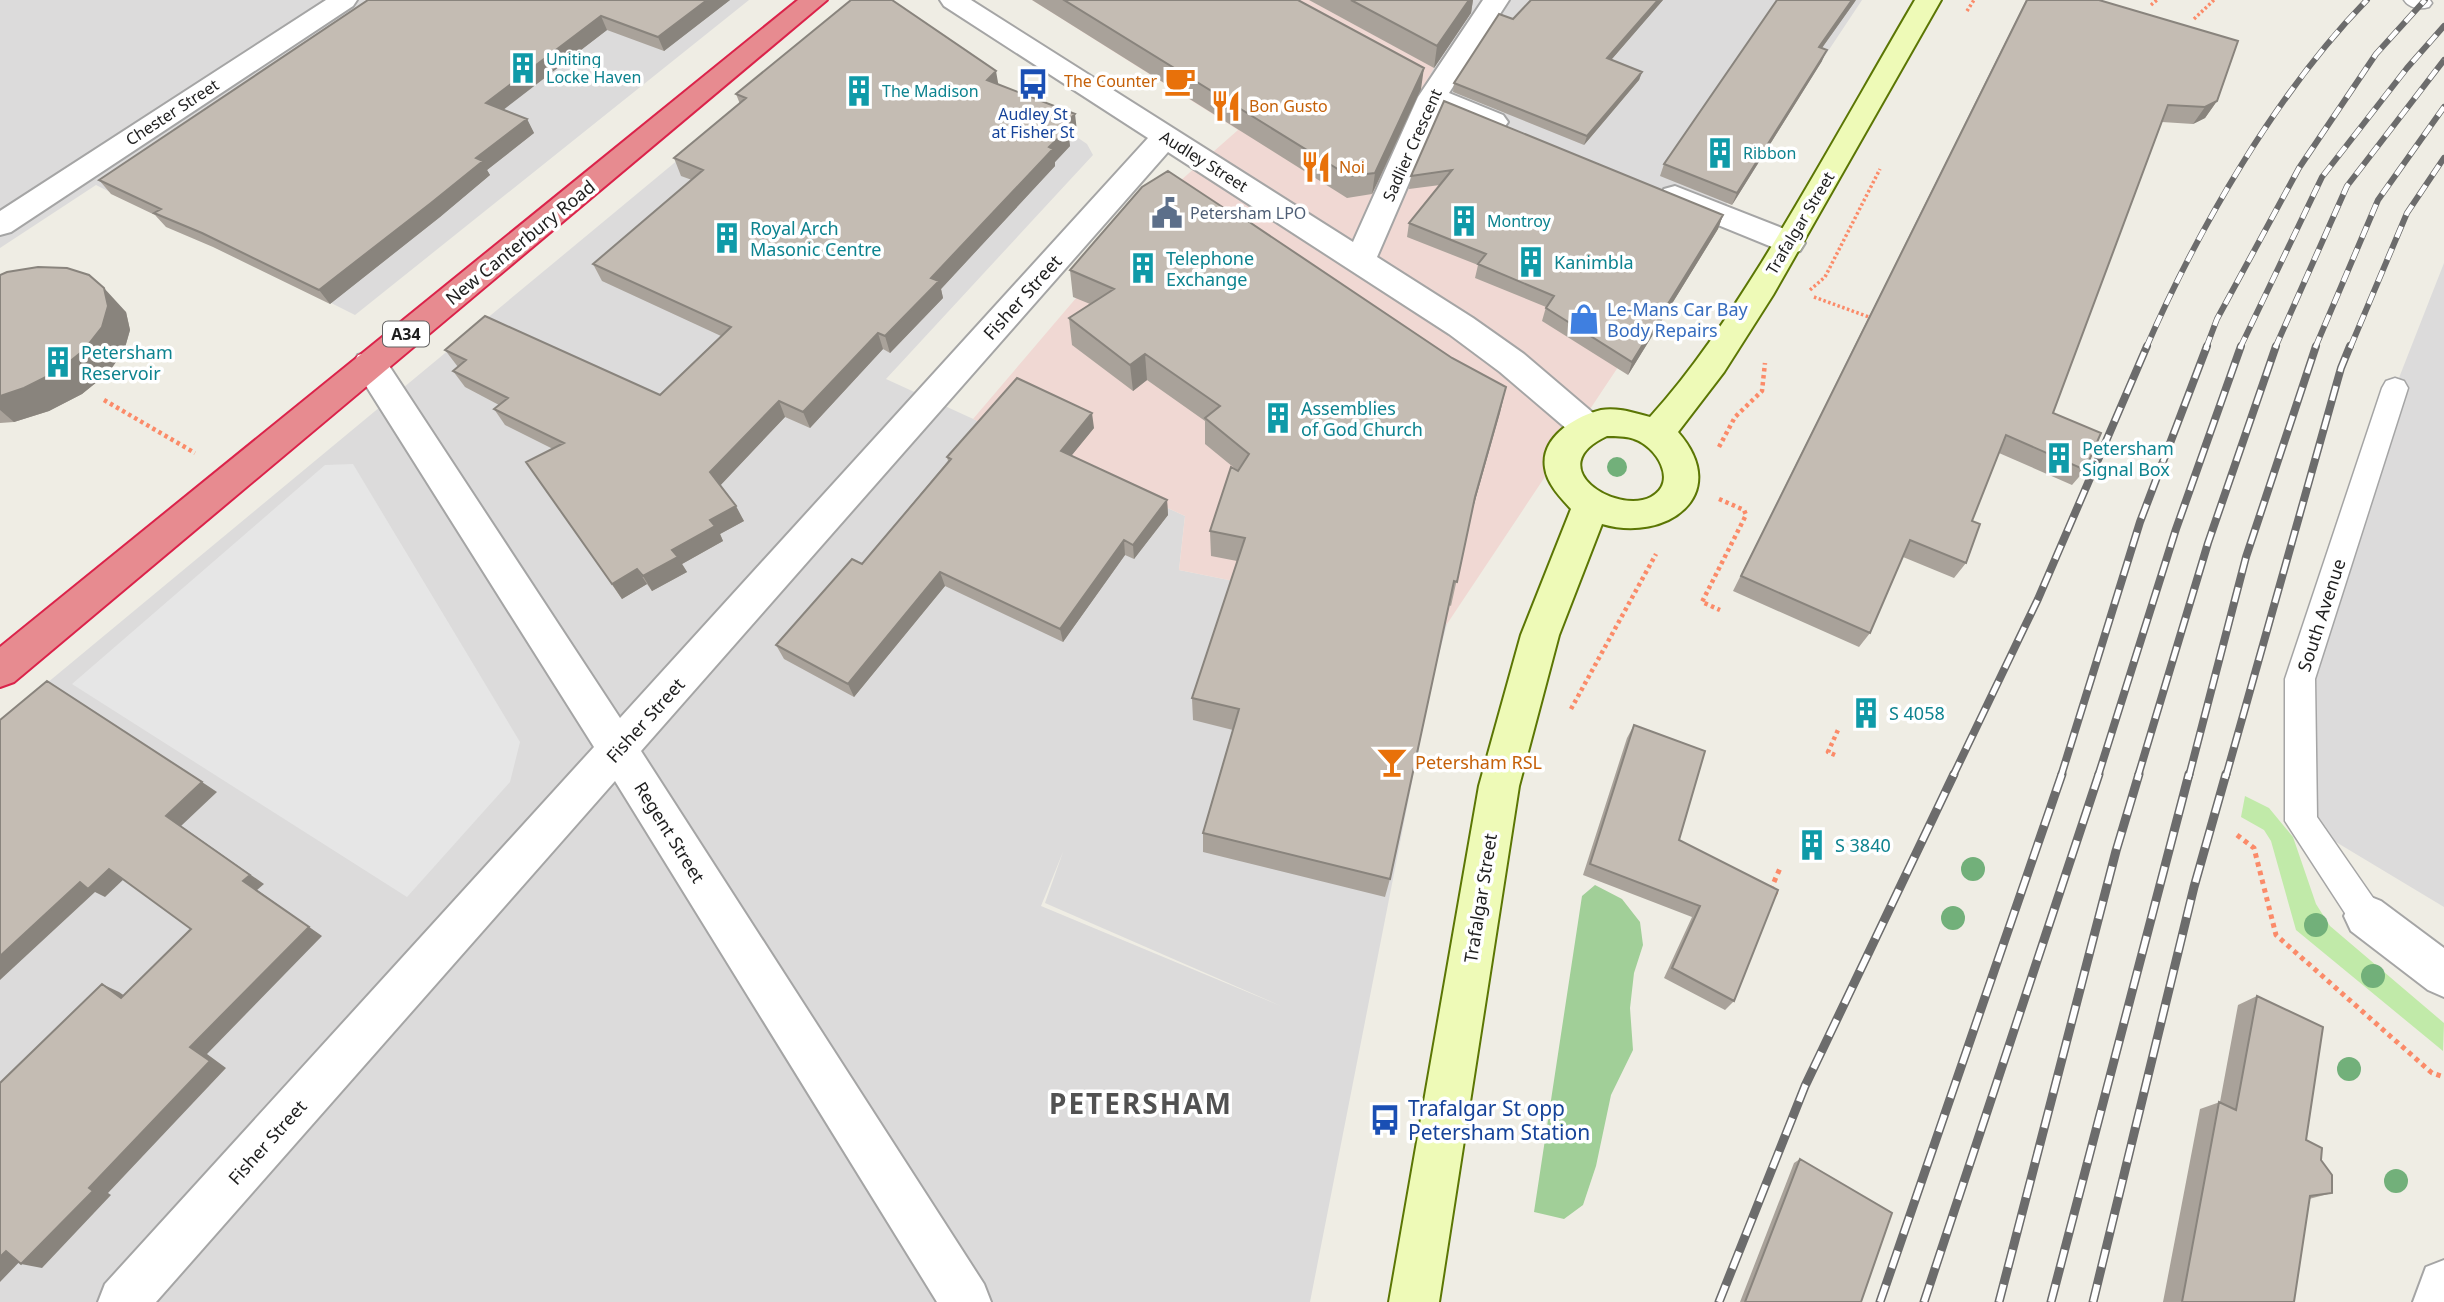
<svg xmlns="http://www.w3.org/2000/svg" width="2444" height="1302" viewBox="0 0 2444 1302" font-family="'Noto Sans',sans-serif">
	<rect width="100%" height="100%" fill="#efede4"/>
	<path fill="#dcdbdb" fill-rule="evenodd" d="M0 0H749L355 315 96 185 0 248Z
		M1366 0H1862L1716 220 1415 104Z
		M866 4 889 10 1087 144 1093 155 886 379 1185 516 1179 570 1447 624 1432 680 1310 1302H0V722ZM1063 852 1045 903 1281 1006 1041 906Z
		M2444 263V907L2301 821 2300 679 2395 388Z"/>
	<path fill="#f0d8d3" d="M1032 0H1366L1449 38 1416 103 1716 220 1447 624 1179 570 1185 516 973 419 1163 196 1238 130Z"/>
	<path fill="#c1eaa9" d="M2245 796 2269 808 2293 837 2316 904 2330 926 2444 1023 2443 1051 2296 930 2271 841 2264 830 2241 817Z"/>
	<path fill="#a1cf98" d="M1595 885 1622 899 1640 922 1643 945 1634 973 1630 1008 1633 1050 1611 1095 1596 1166 1583 1205 1564 1219 1534 1212 1582 896Z"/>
	<path fill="#e6e6e6" d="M353 464 520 742 510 782 407 897 72 684 325 465Z"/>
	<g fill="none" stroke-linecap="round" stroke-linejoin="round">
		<defs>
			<path id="lane" d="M2404 0H2430L2432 3 2429 7C2420 10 2409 8 2404 0Z
				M2395 378 2404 381 2408 388 2315 679 2317 817 2378 905 2383 916 2378 927 2366 932 2354 927 2285 821V679L2382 388 2386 381Z"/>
			<path id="street" d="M326 0H357L353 6 11 232 0 235V211Z
				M940 0H971L1353 242 1418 97 1483 0H1509L1449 93 1503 115 1508 122 1503 129 1493 131 1483 129 1440 111 1377 257 1473 318 1524 354 1599 418 1604 427 1599 436 1587 440 1575 436 1500 372 1449 334 1168 152 641 751 984 1284 991 1302H937L615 781 156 1302H98L105 1284 594 747 358 373 353 364 358 355 370 352 382 355 620 718 1148 138 944 6Z
				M1675 186 1800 235 1805 243 1800 251 1789 254 1664 203 1660 196 1664 189Z
				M2366 895 2381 901 2444 948V997L2428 990 2351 931 2344 916 2351 901Z
				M2444 1260V1302H2413L2426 1267Z"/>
			<path id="secondary" d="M1915 0H1941L1773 295 1724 372 1678 432C1733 495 1666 543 1602 524L1559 635 1519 786 1439 1302H1389L1479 786 1521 635 1571 509C1561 498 1547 484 1545 468 1540 437 1576 416 1601 410 1617 407 1635 413 1650 417 1693 370 1728 316 1762 262 1815 176 1864 87 1915 0ZM1607 436C1616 436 1626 436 1634 439 1656 446 1679 482 1651 497 1616 515 1540 467 1607 436Z"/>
			<path id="highway" d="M798 0H827L14 682 0 687V647Z"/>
		</defs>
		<use href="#lane" stroke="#a5a5a5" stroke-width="3"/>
		<use href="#street" stroke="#a5a5a5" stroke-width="4"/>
		<use href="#secondary" stroke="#5b7604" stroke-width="4"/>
		<use href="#highway" stroke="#db234a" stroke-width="4"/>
		<path stroke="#fb8b69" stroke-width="3.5" stroke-dasharray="2.5 2.5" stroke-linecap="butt" d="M2151 5 2157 0
			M1967 11 1974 0
			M2194 19 2214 0
			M1810 290 1825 277 1880 169
			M1814 297 1869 317"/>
		<path stroke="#fb8b69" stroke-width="4.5" stroke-dasharray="3.5 3.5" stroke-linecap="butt" d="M104 400 195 453
			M1719 447 1735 417 1762 391 1765 363
			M1719 499 1744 510 1746 515 1702 602 1720 610
			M1571 709 1656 554
			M1835 755 1828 752 1838 730"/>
		<path stroke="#fb8b69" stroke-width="5" stroke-dasharray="4.5 4.5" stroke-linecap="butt" d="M2237 835 2254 848 2276 935 2432 1073 2444 1077
			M1777 895 1770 891 1781 866"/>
		<use href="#lane" fill="#fff" fill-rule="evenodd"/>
		<use href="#street" fill="#fff" fill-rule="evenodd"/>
		<use href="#secondary" fill="#eefab7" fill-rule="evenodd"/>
		<use href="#highway" fill="#e78b90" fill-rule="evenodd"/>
		<defs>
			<path id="rail-far2" d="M2146 348C2198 229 2276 93 2367 0
				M2206 348 2217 319 2299 168 2376 54 2425 0
				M2240 348 2322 177 2407 68 2444 26
				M2275 348 2347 186 2444 60
				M2315 348 2378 200 2444 107
				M2350 348 2407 213 2444 158"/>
			<path id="rail-far1" d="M1953 776 2038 599 2147 346
				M2061 776 2140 522 2207 346
				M2098 776 2176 529 2241 346
				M2138 776 2208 543 2276 346
				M2189 776 2246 557 2316 346
				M2226 776 2341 368 2350 346"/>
			<path id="rail" d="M1719 1302 1805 1086 1954 774
				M1880 1302 2062 774
				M1924 1302 2099 774
				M1999 1302 2116 851 2139 774
				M2051 1302 2189 774
				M2093 1302 2194 887 2226 774"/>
		</defs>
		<use href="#rail-far2" stroke="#6c6c6c" stroke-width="6"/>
		<use href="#rail-far1" stroke="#6c6c6c" stroke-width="8"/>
		<use href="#rail" stroke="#6c6c6c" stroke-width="9"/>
		<use href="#rail-far2" stroke="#fff" stroke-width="4.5" stroke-dasharray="12" stroke-linecap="butt"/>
		<use href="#rail-far1" stroke="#fff" stroke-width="5" stroke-dasharray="15" stroke-linecap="butt"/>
		<use href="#rail" stroke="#fff" stroke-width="6" stroke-dasharray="18" stroke-linecap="butt"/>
	</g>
	<g fill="#72b07a">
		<circle cx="1617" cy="467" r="10"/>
		<circle cx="1973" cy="869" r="12"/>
		<circle cx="1953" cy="918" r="12"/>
		<circle cx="2316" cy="925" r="12"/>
		<circle cx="2373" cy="976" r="12"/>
		<circle cx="2349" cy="1069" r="12"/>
		<circle cx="2396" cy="1181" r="12"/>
	</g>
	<path fill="#a9a29a" d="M368 0H730L664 51 607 30 503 109 527 119 534 133 487 170 490 175 440 217 330 304 213 247 166 227 155 215 111 194 99 180Z
		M1032 0H1298L1421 89 1372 194 1347 198Z
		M1309 0H1473L1471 13 1434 68Z
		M1531 0H1663L1611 60 1642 72 1639 80 1584 145 1453 92 1454 83Z
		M1856 0 1822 48V61L1732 205 1660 176 1664 164Z
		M2026 0H2099L2217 101 2205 118 2193 124 2162 122 2053 413 2085 470 2072 485 1999 453 1972 521 1966 563 1954 578 1903 557 1870 633 1859 647 1733 591Z
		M998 84 1077 131 1069 139 1070 146 1055 162V166L941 289 943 298 890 353 883 349 810 428 785 417 720 485 744 521 720 534 723 541 682 564 687 572 652 591 647 584 622 599 526 462 553 449 505 425 494 409 499 405 465 387 453 371 458 367 445 350 660 395 721 336 602 281 593 264 692 180 681 176 674 158 740 104 736 94Z
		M1444 101 1723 215 1718 229 1628 375 1542 321 1546 307 1475 278 1478 265 1407 237 1409 223 1440 185 1409 189 1411 176Z
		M1070 270 1452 358 1506 387 1473 507 1451 606 1449 605 1390 879 1385 897 1203 852V833L1233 730 1193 720 1192 698 1237 561 1211 556 1210 531 1238 471 1205 444V421L1147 380 1133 391 1072 345 1069 318 1090 304 1073 297Z
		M0 275 126 312 130 330 124 351 108 373 82 394 49 411 14 422 0 423Z
		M1094 428 1071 456 1167 500 1168 515 1134 559 1125 555 1063 642 945 586 854 697 784 659 776 645 862 564 948 461 947 457Z
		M1634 725 1679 840 1734 1001 1725 1010 1664 978 1692 917 1583 875 1627 738Z
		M2257 996 2306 1140 2321 1160 2332 1193 2309 1199 2294 1302H2163L2200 1109 2220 1102 2238 1005Z
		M1800 1159 1861 1302H1740L1794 1163Z"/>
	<path fill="#89847d" d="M707 0H730L664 51 658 37Z
		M1469 0H1473L1471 13 1434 68 1437 46Z
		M1658 0H1663L1605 67 1607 58Z
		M1852 0H1856L1814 59 1819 47Z
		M601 16 607 30 494 117 486 103Z
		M1827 50 1822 61 1732 205 1737 193Z
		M1424 68 1421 89 1372 194 1375 173Z
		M996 71 999 88 987 80Z
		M1642 72 1639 80 1584 145 1587 136Z
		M2217 101 2205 118 2193 124 2205 107Z
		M1075 114 1077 131 1069 139 1070 146 1055 162V166L941 289 943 298 890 353 885 336 931 278 1049 147 1062 127Z
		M527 119 534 133 487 170 490 175 440 217 330 304 319 290 476 158Z
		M1723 215 1718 229 1628 375 1632 362Z
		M104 288 126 312 130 330 124 351 108 373 82 394 49 411 14 422 0 410V396Z
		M878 333 883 349 810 428 803 412Z
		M1145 354 1147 380 1133 391 1130 365Z
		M1506 387 1500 413 1469 522 1475 497Z
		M779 401 785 417 718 488 710 472Z
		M1092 413 1094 428 1063 466 1061 451Z
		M1167 500 1168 515 1134 559 1133 545Z
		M736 506 744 521 720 534 723 541 682 564 687 572 652 591 643 576 672 550 710 520Z
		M1124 540 1125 555 1063 642 1060 629Z
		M637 569 647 584 622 599 612 584Z
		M940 572 945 586 854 697 848 684Z
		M202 782 217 792 181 826 264 884 257 890 322 936 207 1054 226 1068 108 1193 111 1195 42 1268 21 1264 89 1188 190 1047 243 881 166 816Z
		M109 869 125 878 105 897 95 892 0 980V956L80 882Z
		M102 984 119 992 138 1005 121 998Z
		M6 1251 26 1255 0 1282V1257Z"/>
	<path fill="#c4bcb3" stroke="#89847d" stroke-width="2" d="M368 0H707L658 37 601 16 486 103 527 119 476 158 483 161 431 203 319 290 202 233 154 213 161 209 99 180Z
		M851 0H892L996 71 987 80 1075 114 1062 127 1068 129 1049 147 1053 149 931 278 939 281 885 336 878 333 803 412 779 401 710 472 736 506 710 520 715 526 672 550 678 557 643 576 637 569 612 584 526 462 564 443 494 409 508 398 453 371 466 360 445 350 485 316 660 395 731 327 593 264 703 170 674 158 746 98 736 94Z
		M1064 0H1298L1424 68 1375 173 1349 176Z
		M1351 0H1469L1437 46Z
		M1531 0H1658L1607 58 1642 72 1587 136 1454 83 1499 14 1513 19Z
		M1777 0H1852L1819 47 1827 50 1737 193 1664 164Z
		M2027 0H2099L2238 41 2217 101 2205 107 2168 105 2053 413 2101 433 2085 470 2006 435 1972 521 1980 524 1966 563 1910 540 1870 633 1741 576Z
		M1444 101 1723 215 1632 362 1546 308 1554 296 1478 264 1486 254 1409 223 1452 170 1411 176Z
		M1168 171 1230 212 1233 211 1452 358 1506 387 1475 497 1457 582 1454 581 1390 879 1203 833 1239 709 1192 698 1245 538 1210 531 1231 467 1238 471 1249 454 1205 418 1220 406 1145 354 1130 365 1069 318 1114 289 1070 270 1142 187Z
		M38 267 67 268 89 275 104 288 108 306 102 327 84 350 58 371 24 388 0 396V275L7 272Z
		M1017 378 1092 413 1061 451 1167 500 1133 545 1124 540 1060 629 940 572 848 684 776 645 852 559 862 564 951 459 947 457Z
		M47 681 202 782 166 816 250 875 243 881 309 927 190 1047 210 1061 89 1188 93 1191 21 1264 6 1251 0 1257V1083L102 984 121 998 191 929 109 869 88 889 80 882 0 956V720Z
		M1634 725 1705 751 1679 840 1778 890 1734 1001 1672 968 1700 906 1590 864Z
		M2257 996 2323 1027 2306 1140 2322 1148 2321 1160 2332 1175V1193L2310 1196 2294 1302H2182L2219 1102 2236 1110Z
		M1800 1159 1892 1213 1861 1302H1745Z"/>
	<defs>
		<symbol id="building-bare" viewBox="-9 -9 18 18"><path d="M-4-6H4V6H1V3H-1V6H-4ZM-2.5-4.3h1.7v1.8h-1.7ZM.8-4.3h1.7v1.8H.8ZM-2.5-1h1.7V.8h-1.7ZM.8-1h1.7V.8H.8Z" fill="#0f9aa8" stroke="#fff" stroke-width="2.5" paint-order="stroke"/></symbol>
		<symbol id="cafe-bare" viewBox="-9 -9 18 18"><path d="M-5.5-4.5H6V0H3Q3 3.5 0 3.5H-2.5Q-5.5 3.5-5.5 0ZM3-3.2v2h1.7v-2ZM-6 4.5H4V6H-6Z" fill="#e8710a" stroke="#fff" stroke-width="2.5" paint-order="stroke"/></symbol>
		<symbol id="bus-bare" viewBox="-9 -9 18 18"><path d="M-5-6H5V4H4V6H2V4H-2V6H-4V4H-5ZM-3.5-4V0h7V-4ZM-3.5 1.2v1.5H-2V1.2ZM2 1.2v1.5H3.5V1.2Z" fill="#1a4fb4" stroke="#fff" stroke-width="2.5" paint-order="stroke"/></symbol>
		<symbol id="restaurant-bare" viewBox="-9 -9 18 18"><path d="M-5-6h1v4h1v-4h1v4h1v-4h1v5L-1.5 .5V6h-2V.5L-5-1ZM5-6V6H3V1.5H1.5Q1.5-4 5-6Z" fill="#e8710a" stroke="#fff" stroke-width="2.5" paint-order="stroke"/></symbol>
		<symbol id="civic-bare" viewBox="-9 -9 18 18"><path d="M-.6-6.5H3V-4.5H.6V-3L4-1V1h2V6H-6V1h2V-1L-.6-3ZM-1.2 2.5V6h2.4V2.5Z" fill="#5c6f8a" stroke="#fff" stroke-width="2.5" paint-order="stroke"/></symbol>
		<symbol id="shop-bare" viewBox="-9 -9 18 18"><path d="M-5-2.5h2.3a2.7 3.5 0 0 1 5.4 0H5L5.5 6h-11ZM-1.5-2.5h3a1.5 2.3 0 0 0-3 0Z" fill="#3f7fe0" stroke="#fff" stroke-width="2.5" paint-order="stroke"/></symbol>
		<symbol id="bar-bare" viewBox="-9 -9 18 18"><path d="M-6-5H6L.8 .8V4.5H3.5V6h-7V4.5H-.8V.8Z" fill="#e8710a" stroke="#fff" stroke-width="2.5" paint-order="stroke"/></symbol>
	</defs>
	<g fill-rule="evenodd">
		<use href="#building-bare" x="501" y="46" width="44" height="44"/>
		<use href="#cafe-bare" x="1158" y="59" width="44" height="44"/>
		<use href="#bus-bare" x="1011" y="62" width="44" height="44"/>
		<use href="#building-bare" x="837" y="69" width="44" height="44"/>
		<use href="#restaurant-bare" x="1204" y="84" width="44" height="44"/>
		<use href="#building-bare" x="1698" y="131" width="44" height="44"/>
		<use href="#restaurant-bare" x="1294" y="145" width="44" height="44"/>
		<use href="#civic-bare" x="1145" y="191" width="44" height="44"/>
		<use href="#building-bare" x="1442" y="199" width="44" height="44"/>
		<use href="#building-bare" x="705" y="216" width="44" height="44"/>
		<use href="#building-bare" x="1509" y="240" width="44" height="44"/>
		<use href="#building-bare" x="1121" y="246" width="44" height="44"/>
		<use href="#shop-bare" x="1562" y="297" width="44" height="44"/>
		<use href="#building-bare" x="36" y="340" width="44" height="44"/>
		<use href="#building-bare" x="1256" y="396" width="44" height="44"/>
		<use href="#building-bare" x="2037" y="436" width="44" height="44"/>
		<use href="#building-bare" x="1844" y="691" width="44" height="44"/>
		<use href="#bar-bare" x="1370" y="740" width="44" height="44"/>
		<use href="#building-bare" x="1790" y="823" width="44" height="44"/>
		<use href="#bus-bare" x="1363" y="1098" width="44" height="44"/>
	</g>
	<g text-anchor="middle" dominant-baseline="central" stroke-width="7" stroke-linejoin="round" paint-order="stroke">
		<g font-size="16" fill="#0d838f" stroke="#fff" text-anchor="start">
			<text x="546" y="59">Uniting<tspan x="546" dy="18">Locke Haven</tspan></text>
			<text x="882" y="91">The Madison</text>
			<text x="1743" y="153">Ribbon</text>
			<text x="1487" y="221">Montroy</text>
		</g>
		<g font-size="16" fill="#c56008" stroke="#fff" text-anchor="start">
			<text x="1157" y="81" text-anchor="end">The Counter</text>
			<text x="1249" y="106">Bon Gusto</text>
			<text x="1339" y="167">Noi</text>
		</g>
		<g font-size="16" fill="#1e1e1e" stroke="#fff">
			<text transform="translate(172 112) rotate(-33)">Chester Street</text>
			<text transform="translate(1412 145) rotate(-66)">Sadlier Crescent</text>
			<text transform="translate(1204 161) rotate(32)">Audley Street</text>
			<text transform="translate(1800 223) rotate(-59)">Trafalgar Street</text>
		</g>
		<g font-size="16" fill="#164399" stroke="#fff">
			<text x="1033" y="114">Audley St<tspan x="1033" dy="18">at Fisher St</tspan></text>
		</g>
		<g font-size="16" fill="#4e5e75" stroke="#fff" text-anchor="start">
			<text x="1190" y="213">Petersham LPO</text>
		</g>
		<rect fill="#fff" stroke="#626262" stroke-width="2" x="383" y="321.5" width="46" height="25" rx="5"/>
		<g font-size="16" font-weight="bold" fill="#1e1e1e">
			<text x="406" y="334">A34</text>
		</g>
		<g font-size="18" fill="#0d838f" stroke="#fff" text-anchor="start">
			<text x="750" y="228">Royal Arch<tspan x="750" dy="21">Masonic Centre</tspan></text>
			<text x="1166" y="258">Telephone<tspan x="1166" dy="21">Exchange</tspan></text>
			<text x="1554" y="262">Kanimbla</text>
			<text x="81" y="352">Petersham<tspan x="81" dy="21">Reservoir</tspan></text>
			<text x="1301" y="408">Assemblies<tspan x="1301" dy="21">of God Church</tspan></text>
			<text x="2082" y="448">Petersham<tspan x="2082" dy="21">Signal Box</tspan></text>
			<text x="1889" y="713">S 4058</text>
			<text x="1835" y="845">S 3840</text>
		</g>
		<g font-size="18" fill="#1e1e1e" stroke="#fff">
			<text transform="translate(520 242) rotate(-39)">New Canterbury Road</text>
			<text transform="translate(1022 297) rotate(-48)">Fisher Street</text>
			<text transform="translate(2321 615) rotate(-72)">South Avenue</text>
			<text transform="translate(645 720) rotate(-48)">Fisher Street</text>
			<text transform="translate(670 832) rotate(58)">Regent Street</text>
			<text transform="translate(1480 898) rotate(-81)">Trafalgar Street</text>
			<text transform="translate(267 1142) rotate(-48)">Fisher Street</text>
		</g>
		<g font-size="18" fill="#366cbe" stroke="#fff" text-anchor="start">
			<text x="1607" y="309">Le-Mans Car Bay<tspan x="1607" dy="21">Body Repairs</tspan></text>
		</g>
		<g font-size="18" fill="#c56008" stroke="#fff" text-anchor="start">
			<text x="1415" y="762">Petersham RSL</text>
		</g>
		<g font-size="21" fill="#164399" stroke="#fff" text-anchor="start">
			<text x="1408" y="1108">Trafalgar St opp<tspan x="1408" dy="24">Petersham Station</tspan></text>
		</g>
		<g font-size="28" font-weight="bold" letter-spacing="2" fill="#515151" stroke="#fff">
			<text x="1141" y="1103">PETERSHAM</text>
		</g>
	</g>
</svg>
